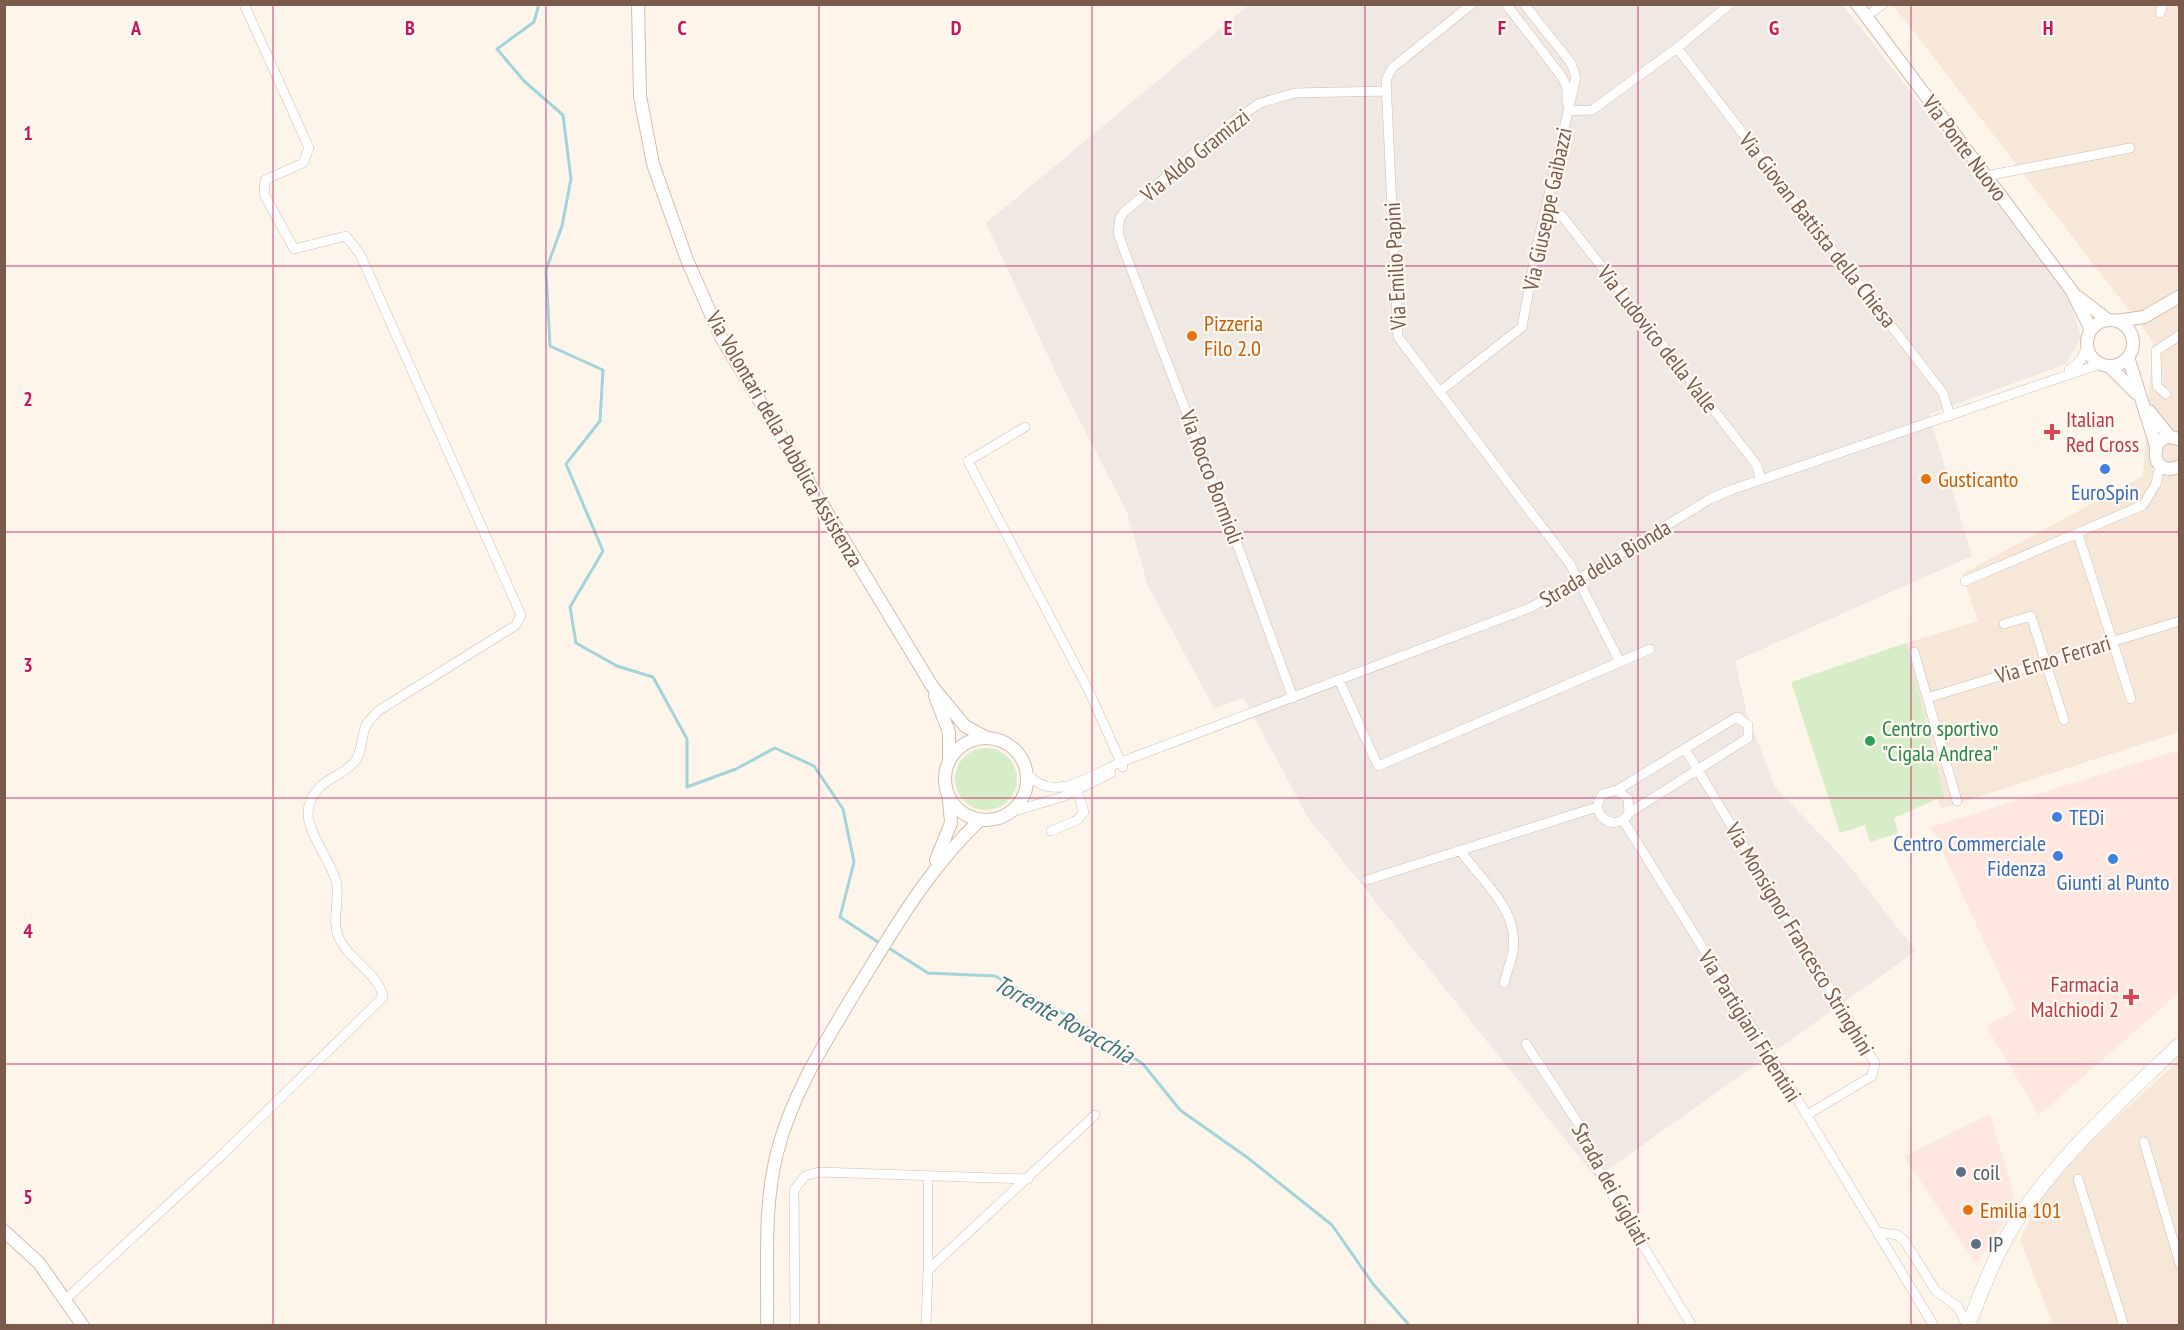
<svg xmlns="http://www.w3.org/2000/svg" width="2184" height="1330" viewBox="0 0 2184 1330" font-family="'PT Sans Narrow',sans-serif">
	<rect width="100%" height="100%" fill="#fdf5ea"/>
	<path fill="#f6e7d8" d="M1893 5H2179V732L1941 809 1883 653 1906 643 1978 621 1962 574 2143 476 2153 341Z
		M2179 1060V1325H2053L2020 1240 2040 1196 2071 1159Z"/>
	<path fill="#fee7de" d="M2179 750V993L2039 1115 1986 1026 2016 1010 1931 827Z
		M1990 1114 2012 1187 2015 1206 1976 1264 1904 1156Z"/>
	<path fill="#efe8e3" d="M1249 5H1843L2069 296 2081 337 2066 364 1929 414 1972 556 1735 661 1747 713 1775 787 1842 857 1916 951 1596 1178 1307 816 1244 698 1214 708 1148 586 1127 512 1064 390 986 223Z"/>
	<path fill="#d7edc7" d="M1906 643 1945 800 1937 799 1894 818 1898 833 1870 842 1865 825 1840 833 1791 682Z
		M955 779a31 31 0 1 1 62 0a31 31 0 1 1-62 0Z"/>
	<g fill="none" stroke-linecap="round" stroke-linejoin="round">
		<path stroke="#a2d4db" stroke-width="3" d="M539 4 534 22 497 49 524 81 563 115 571 179 562 226 546 270 550 346 603 370 600 421 566 464 603 551 570 607 576 643 617 666 653 677 687 739V787L736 769 775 748 814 766 843 809 854 862 840 917 881 944
			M887 947 928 973 995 976 1079 1022 1143 1064 1180 1110 1248 1158 1332 1225 1373 1284 1410 1326"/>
		<defs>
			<path id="minor" d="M1506 4 1562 77 1567 88V103
				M2160 13 2163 4
				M1867 16 1883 4
				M1677 48 1943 393 1950 416
				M1568 111 1592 110 1677 48 1730 4
				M1986 176 2130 148
				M1545 212 1562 216 1756 464 1761 479
				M2069 370 2081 360 2087 346
				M1439 392 1522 327 1536 251 1576 77 1571 63 1524 4
				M2166 394 2157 386 2156 351 2180 335
				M1025 427 968 461 1089 691 1123 767
				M2078 534 2131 699
				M1965 581 2143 505 2156 484 2160 465
				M2004 624 2031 616 2064 720
				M1914 652 1957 801
				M1620 662 1650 649
				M1339 680 1378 766 1620 662 1570 564 1398 337 1386 80 1392 68 1472 4
				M1293 698 1242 557 1127 258 1118 233 1120 218 1124 212 1232 122 1260 103 1295 93 1387 91
				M1927 698 2180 621
				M1685 749 1875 1063 1872 1076 1807 1115
				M1027 773C1052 805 1092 775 1121 762L1532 607 1710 499 1731 490 2100 364
				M1617 790 1737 717 1748 725V738L1629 813C1616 835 1586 814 1603 794L1617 790 1628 799 1629 813
				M1011 812 1062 797 1111 773
				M1623 820 1797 1099 1934 1326
				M1051 831 1077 820 1084 812 1075 785
				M1460 850C1481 881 1519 908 1513 951 1511 961 1507 972 1504 983
				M1367 880 1597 807
				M1526 1044 1580 1126 1602 1178 1692 1326
				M2144 1142 2180 1264
				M2078 1179 2124 1326
				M1877 1232 1897 1235 1904 1240 1936 1291 1958 1307 1967 1326
				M928 1270V1176
				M66 1299 223 1154 383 997C379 974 351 962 340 940 330 922 341 900 336 881 327 849 289 817 320 787 330 777 348 772 356 760 363 749 361 736 366 725 369 720 375 715 378 711L516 625 521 615 360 254 346 236 294 249 264 194 265 180 303 163 309 148 244 4
				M795 1326 794 1190 805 1176 819 1172 1028 1179
				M926 1326 928 1270 1095 1115"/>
			<path id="tertiary" d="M638 4 640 96 653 164 687 260 721 337 932 686 965 726 987 738
				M1857 4 2072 291 2091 330
				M2078 297 2108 320
				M2087 343a23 23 0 1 1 46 0a23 23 0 1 1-46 0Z
				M2116 321 2144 317 2180 296
				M2128 357 2156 446
				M2109 366 2136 393
				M2149 411 2170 437
				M2180 440C2148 424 2147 482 2180 466
				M935 696 949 732V759
				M945 779a41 41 0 1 1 82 0a41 41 0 1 1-82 0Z
				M936 860 951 823 949 800
				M4 1231 39 1263 83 1326
				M767 1326C768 1268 763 1208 777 1153 792 1093 826 1041 857 989 894 929 928 869 980 820"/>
			<path id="secondary" d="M1968 1326C1983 1288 1998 1247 2021 1214 2065 1150 2124 1098 2180 1044"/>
		</defs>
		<use href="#minor" stroke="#d2bdae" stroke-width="10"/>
		<use href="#tertiary" stroke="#d2bdae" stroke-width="14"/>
		<use href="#secondary" stroke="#d7bfae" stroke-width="15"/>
		<use href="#minor" stroke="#fff" stroke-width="9"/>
		<use href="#tertiary" stroke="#fff" stroke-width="12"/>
		<use href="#secondary" stroke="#fff" stroke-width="14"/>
	</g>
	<path fill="none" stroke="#c2185b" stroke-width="1.5" stroke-opacity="0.55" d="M273 4V1326M546 4V1326M819 4V1326M1092 4V1326M1365 4V1326M1638 4V1326M1911 4V1326M4 266H2180M4 532H2180M4 798H2180M4 1064H2180"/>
	<g fill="#e8710a" stroke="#fff9f2" stroke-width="2">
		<circle cx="1192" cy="336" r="6"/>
		<circle cx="1926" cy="479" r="6"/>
		<circle cx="1968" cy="1210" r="6"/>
	</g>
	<g fill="#e0444e" stroke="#fff9f2" stroke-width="2">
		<path d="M2049 423h6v6h6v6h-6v6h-6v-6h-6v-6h6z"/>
		<path d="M2128 988h6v6h6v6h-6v6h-6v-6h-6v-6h6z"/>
	</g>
	<g fill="#3f7fe0" stroke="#fff9f2" stroke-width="2">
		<circle cx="2105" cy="469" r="6"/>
		<circle cx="2057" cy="817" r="6"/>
		<circle cx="2058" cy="856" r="6"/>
		<circle cx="2113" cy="859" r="6"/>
	</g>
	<circle fill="#2e9e5b" stroke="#fff9f2" stroke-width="2" cx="1870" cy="741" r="6"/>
	<g fill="#5c6f8a" stroke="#fff9f2" stroke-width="2">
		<circle cx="1961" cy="1172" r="6"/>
		<circle cx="1976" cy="1244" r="6"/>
	</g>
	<g text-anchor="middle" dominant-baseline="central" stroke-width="4.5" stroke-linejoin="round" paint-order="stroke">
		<g font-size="22" fill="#7b5b4b" stroke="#fff9f2">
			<text transform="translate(1965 148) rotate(53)">Via Ponte Nuovo</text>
			<text transform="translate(1195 155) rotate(-39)">Via Aldo Gramizzi</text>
			<text transform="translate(1547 209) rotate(-78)">Via Giuseppe Gaibazzi</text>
			<text transform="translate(1818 230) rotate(52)">Via Giovan Battista della Chiesa</text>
			<text transform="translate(1395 266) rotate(-93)">Via Emilio Papini</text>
			<text transform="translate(1658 339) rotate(52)">Via Ludovico della Valle</text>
			<text transform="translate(785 439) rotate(60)">Via Volontari della Pubblica Assistenza</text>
			<text transform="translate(1212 477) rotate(69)">Via Rocco Bormioli</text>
			<text transform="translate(1605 563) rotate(-31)">Strada della Bionda</text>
			<text transform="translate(2053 659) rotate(-17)">Via Enzo Ferrari</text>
			<text transform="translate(1800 939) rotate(59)">Via Monsignor Francesco Stringhini</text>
			<text transform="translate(1750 1026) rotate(58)">Via Partigiani Fidentini</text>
			<text transform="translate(1611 1184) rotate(61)">Strada dei Gigliati</text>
		</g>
		<g font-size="22" fill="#c56008" stroke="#fff9f2" text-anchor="start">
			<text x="1204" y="323">Pizzeria<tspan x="1204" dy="25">Filo 2.0</tspan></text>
			<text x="1938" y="479">Gusticanto</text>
			<text x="1980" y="1210">Emilia 101</text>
		</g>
		<g font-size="22" fill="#be3a42" stroke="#fff9f2" text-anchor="start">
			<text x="2066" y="419">Italian<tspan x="2066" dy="25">Red Cross</tspan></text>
			<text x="2119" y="984" text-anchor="end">Farmacia<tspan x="2119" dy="25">Malchiodi 2</tspan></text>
		</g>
		<g font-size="22" fill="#366cbe" stroke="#fff9f2">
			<text x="2105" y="492">EuroSpin</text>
			<text x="2069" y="817" text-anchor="start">TEDi</text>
			<text x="2046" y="843" text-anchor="end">Centro Commerciale<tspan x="2046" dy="25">Fidenza</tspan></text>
			<text x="2113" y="882">Giunti al Punto</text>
		</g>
		<g font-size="22" fill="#27864d" stroke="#fff9f2" text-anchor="start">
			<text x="1882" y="728">Centro sportivo<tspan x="1882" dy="25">"Cigala Andrea"</tspan></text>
		</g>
		<g font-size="22" fill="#4e5e75" stroke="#fff9f2" text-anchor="start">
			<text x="1973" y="1172">coil</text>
			<text x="1988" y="1244">IP</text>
		</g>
		<g font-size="24" font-style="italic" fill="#3d7680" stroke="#fff9f2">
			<text transform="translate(1064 1019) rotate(29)">Torrente Rovacchia</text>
		</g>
	</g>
	<g font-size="20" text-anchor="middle" font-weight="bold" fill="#c2185b" stroke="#fff9f2" stroke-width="4.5" stroke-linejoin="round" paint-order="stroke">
		<text x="136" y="35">A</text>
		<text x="410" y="35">B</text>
		<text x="682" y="35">C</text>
		<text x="956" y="35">D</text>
		<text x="1228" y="35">E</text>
		<text x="1502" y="35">F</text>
		<text x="1774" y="35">G</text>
		<text x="2048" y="35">H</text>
		<text x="28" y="140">1</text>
		<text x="28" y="406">2</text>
		<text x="28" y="672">3</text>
		<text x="28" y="938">4</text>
		<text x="28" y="1204">5</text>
	</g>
	<rect width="2184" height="1330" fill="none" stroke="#7b5b4b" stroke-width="12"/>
</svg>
